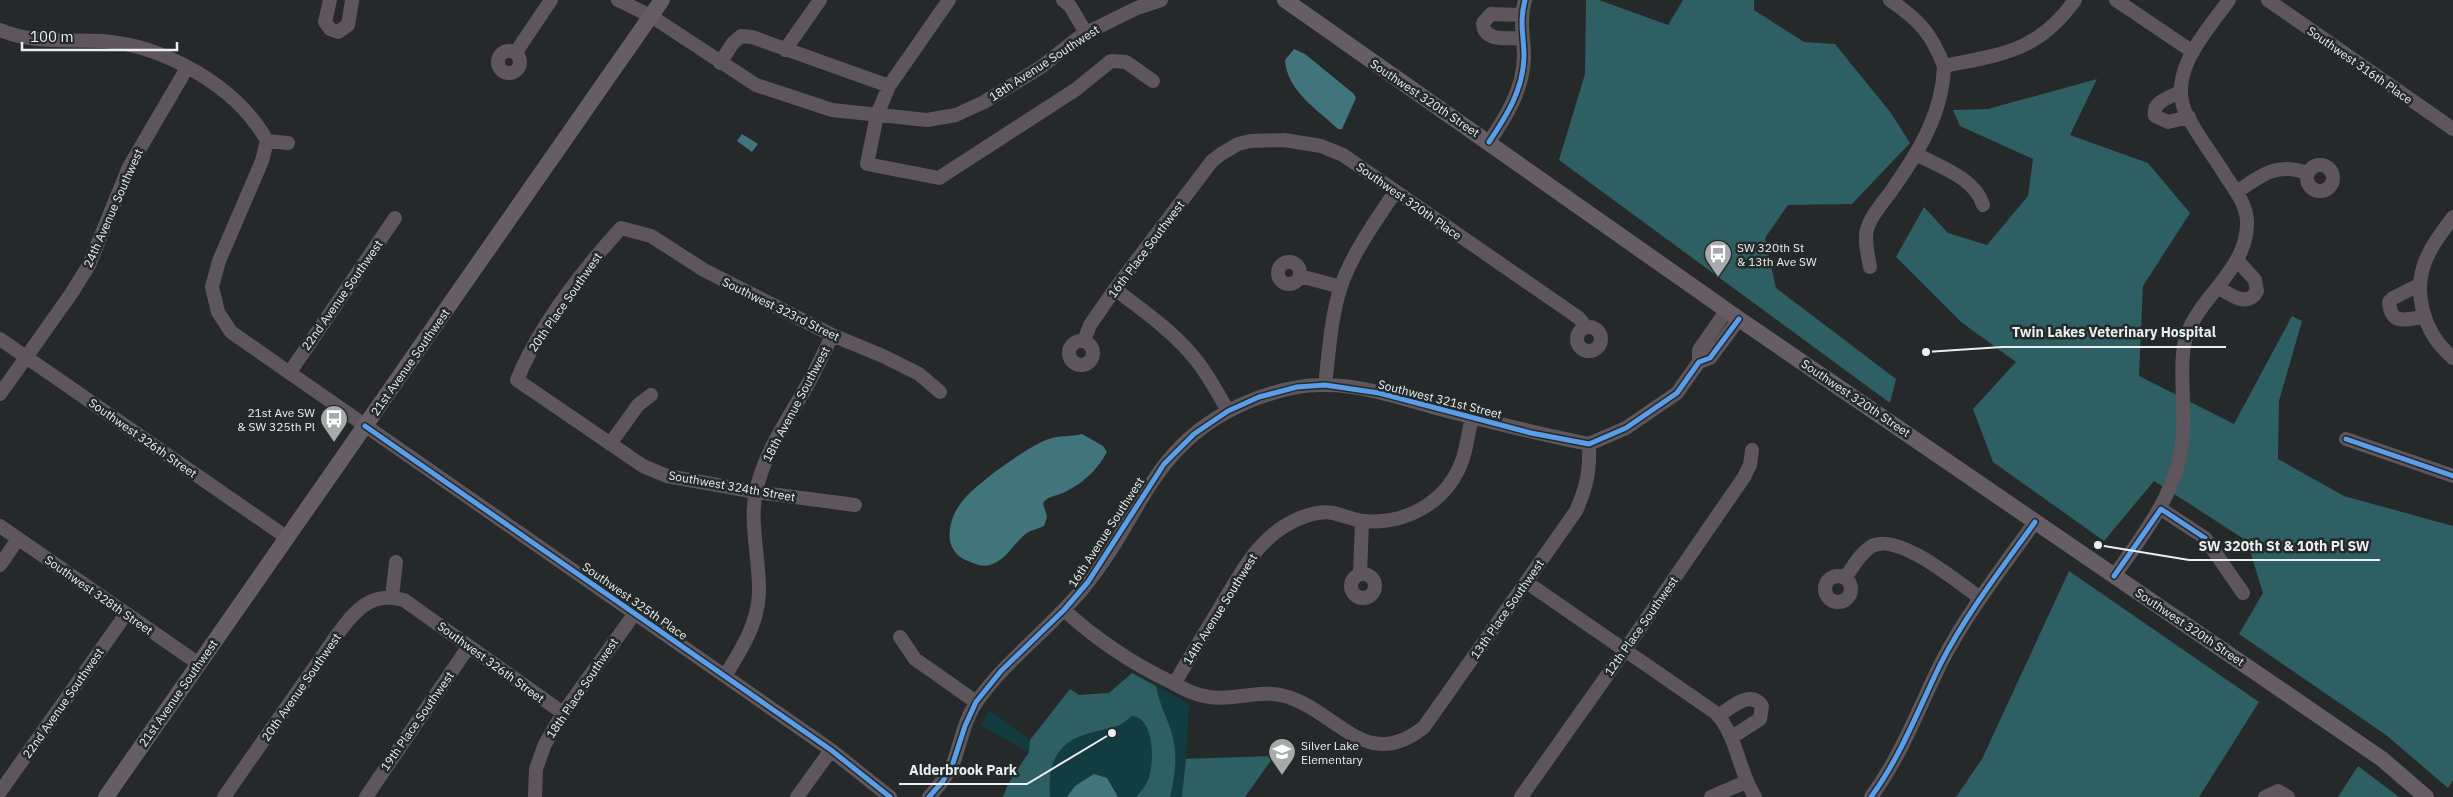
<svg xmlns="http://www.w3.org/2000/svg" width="2453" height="797" viewBox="0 0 2453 797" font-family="'IBM Plex Sans',sans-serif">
	<rect width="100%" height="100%" fill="#252929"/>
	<path fill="#123c3f" d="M1132 673 1189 703 1186 758 1274 756 1245 797H1003L1008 784 1029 752 981 726 989 710 1030 740 1070 689 1079 695 1109 693Z"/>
	<path fill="#2d5f63" d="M1586 0H1599L1668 25 1683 0H1754V10L1804 42 1835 44 1891 113 1910 143 1852 204 1788 205 1765 238 1776 288 1896 379 1890 403 1559 160 1585 74Z
		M2097 79 2070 135 2148 163 2190 213 2143 286 2139 376 2234 424 2292 316 2302 321 2279 401 2278 459 2344 496 2453 526V780L2448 788 2386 735 2239 634 2263 593 2247 541 2154 481 2104 541 1993 462 1973 409 2016 362 1961 322 1896 257 1924 207 1948 233 1987 245 2028 196 2033 159 1960 126 1953 110 1988 109Z
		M2069 571 2259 702 2199 797H1956L1982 759Z
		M1132 673 1156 686C1159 704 1167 717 1172 734 1178 754 1175 777 1170 797H1136C1141 791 1147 785 1149 777 1154 762 1155 718 1132 716 1117 729 1112 727 1094 732 1058 740 1047 762 1050 797H1003L1008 784 1029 752 1030 740 1070 689 1079 695 1109 693Z
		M1274 756 1245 797H1182L1186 759Z
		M2358 766 2399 797H2338Z"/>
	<path fill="#42757b" d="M1294 49 1305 54 1354 94 1356 98 1342 129H1338C1317 109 1287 91 1285 60Z
		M742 134 758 144 752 152 737 141Z
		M1082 434 1103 446 1107 452C1097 470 1084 482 1067 491 1059 496 1048 495 1043 503L1047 517 1044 526C1038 529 1031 530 1027 533 1013 543 1007 560 990 565 981 567 976 564 968 561 940 551 948 516 965 498 978 483 1029 445 1049 439 1059 435 1071 437 1082 434Z
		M1094 774 1107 778 1118 797H1067L1075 786Z"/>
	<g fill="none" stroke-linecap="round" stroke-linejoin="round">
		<path stroke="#5e555d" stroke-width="14" d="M330 0 325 22 330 29 338 32 348 25 352 1
			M618 0 651 16 756 85 832 110 927 120 956 115 984 102 1041 67 1082 35 1137 8 1161 0
			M949 0 889 86 877 115 867 164 939 178 1075 90 1111 61 1126 62 1153 81
			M1063 0 1070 6 1086 33
			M1890 0C1919 20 1931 33 1944 66
			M2116 0 2193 52
			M2268 0 2453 129
			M0 30C32 44 69 39 102 41 163 45 237 86 267 141
			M1521 38C1508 38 1483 42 1483 23L1491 14 1522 15
			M785 50 820 0
			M498 62a11 11 0 1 1 22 0a11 11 0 1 1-22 0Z
			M516 52 551 0
			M720 63 733 43 741 36 752 37 889 86
			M2180 92C2169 98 2152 101 2155 116L2168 122 2189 117
			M1489 142C1507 115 1523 90 1524 57 1524 36 1519 22 1525 0
			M288 143 267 141 262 161 219 261 212 287 218 312 231 332 831 750 890 797
			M1916 154C1940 167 1975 178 1983 205
			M2307 178a13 13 0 1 1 26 0a13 13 0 1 1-26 0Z
			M2237 192C2261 175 2277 162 2307 173
			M2453 217C2445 229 2435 240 2429 253 2410 289 2423 333 2453 358
			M1278 273a11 11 0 1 1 22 0a11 11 0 1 1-22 0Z
			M1870 267C1868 255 1864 241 1867 229 1872 213 1885 201 1894 187 1920 150 1943 111 1944 66 2002 54 2038 52 2075 0
			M1300 276 1341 287
			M2419 285 2393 298 2389 302C2391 326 2405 319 2424 317
			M2218 287C2230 295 2248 308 2257 291L2255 280 2237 260
			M1115 289C1142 310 1170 329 1192 355 1207 372 1217 392 1228 411
			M1577 339a12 12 0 1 1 24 0a12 12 0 1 1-24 0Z
			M0 339 286 537
			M1069 353a12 12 0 1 1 24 0a12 12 0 1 1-24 0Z
			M1084 341 1090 325 1115 289 1212 161 1221 154 1238 144 1250 141 1284 140 1321 146 1343 155 1579 318 1586 327
			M1699 362V350L1727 310
			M290 372 395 218
			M1325 385C1329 352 1331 316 1341 286 1353 252 1375 222 1395 192
			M0 394 71 294 89 265 129 167 187 68
			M2346 439 2453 476
			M610 444 638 405 651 395
			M1589 444 1626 428 1677 393 1699 362 1710 358 1739 319
			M855 505 756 492 667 476 643 466 517 380C539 326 582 271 621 228L651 236 704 270 832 335 883 356 919 374 940 392
			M2161 509 2205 538 2243 593
			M0 526 199 664
			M0 565 18 539
			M1360 574 1362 521
			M1351 586a12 12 0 1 1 24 0a12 12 0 1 1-24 0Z
			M2114 576C2146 531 2180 489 2183 432 2185 404 2178 358 2187 334 2202 294 2248 268 2247 222 2247 206 2236 191 2227 178 2215 158 2194 131 2185 111 2168 70 2208 30 2229 0
			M1825 589a13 13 0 1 1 26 0a13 13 0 1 1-26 0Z
			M1845 578C1853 567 1860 553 1872 546 1898 532 1959 583 1980 598
			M1526 582 1716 713C1738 738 1738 770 1755 797
			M392 597 396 562
			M1064 610C1097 640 1131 663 1171 682 1184 689 1194 695 1209 697 1236 701 1262 688 1288 697 1338 713 1367 773 1424 727L1576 511C1587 486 1590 471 1589 444
			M900 637 915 659 976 702
			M725 676C741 650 758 624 759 593 760 559 749 525 756 491 765 450 789 418 809 382 817 367 825 351 832 335
			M1174 684C1189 659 1204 634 1219 609 1237 580 1253 546 1283 527 1297 518 1317 510 1333 513 1343 515 1353 520 1363 521 1407 525 1449 501 1463 458 1467 445 1469 430 1472 417
			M1718 716C1731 708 1750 689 1762 706L1760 719 1732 737
			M0 792 126 614
			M224 797 337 635C356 610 370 591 404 600L563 713
			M366 797 469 646
			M535 797 536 769 545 744 563 713 635 613
			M797 797 831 750
			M929 797C939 786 948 775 954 761 961 741 965 718 978 700 1008 658 1052 627 1085 586 1143 515 1150 445 1245 403 1269 393 1299 384 1325 385 1362 385 1401 398 1436 408 1487 421 1537 434 1589 444
			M1521 797 1625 650 1744 477 1750 465 1752 450
			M1711 797 1746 782
			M1871 797C1901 756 1918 710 1940 665 1966 614 2002 568 2035 522
			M2265 797 2278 791 2288 797"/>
		<path stroke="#665d66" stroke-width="16" d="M1285 0 1739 319 2382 759 2426 797
			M106 797 662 0"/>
		<defs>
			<path id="cycleway" d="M1489 142C1507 115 1523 90 1524 57 1524 36 1519 22 1525 0
				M365 426 831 750 890 797
				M2346 439 2453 476
				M2114 576 2161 509 2205 538
				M929 797 943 781 953 763 965 726 976 702 1001 671 1064 610 1088 582 1164 464 1194 434 1228 411 1259 397 1297 387 1325 385 1379 393 1531 433 1589 444 1626 428 1677 393 1699 362 1710 358 1739 319
				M1871 797C1901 756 1918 710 1940 665 1966 614 2002 568 2035 522"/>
		</defs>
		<use href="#cycleway" stroke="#242a2a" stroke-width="8"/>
		<use href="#cycleway" stroke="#5a9eea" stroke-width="5"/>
	</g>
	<defs>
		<symbol id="bus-pin" viewBox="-11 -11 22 30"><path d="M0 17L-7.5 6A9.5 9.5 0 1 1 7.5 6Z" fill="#a6aaaa" stroke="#242a2a"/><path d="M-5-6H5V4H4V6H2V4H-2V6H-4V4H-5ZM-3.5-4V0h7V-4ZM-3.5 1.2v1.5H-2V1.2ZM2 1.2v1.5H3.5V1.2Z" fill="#fff"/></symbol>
		<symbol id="school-pin" viewBox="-11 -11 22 30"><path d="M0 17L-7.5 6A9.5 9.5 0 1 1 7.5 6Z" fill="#a6aaaa" stroke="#242a2a"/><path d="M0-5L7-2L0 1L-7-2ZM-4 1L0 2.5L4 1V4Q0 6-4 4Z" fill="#fff"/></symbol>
	</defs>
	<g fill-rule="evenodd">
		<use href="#bus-pin" x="1702" y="238" width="32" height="43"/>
		<use href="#bus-pin" x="318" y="403" width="32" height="43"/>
		<use href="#school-pin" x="1266" y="736" width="32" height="43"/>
	</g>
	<g text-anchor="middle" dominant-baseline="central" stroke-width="5" stroke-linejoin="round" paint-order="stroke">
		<g font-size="12" fill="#ebefef" stroke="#242a2a">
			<text transform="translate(1044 63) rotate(-33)">18th Avenue Southwest</text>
			<text transform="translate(2360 65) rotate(35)">Southwest 316th Place</text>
			<text transform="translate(1425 98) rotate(34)">Southwest 320th Street</text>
			<text transform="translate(1409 201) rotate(35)">Southwest 320th Place</text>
			<text transform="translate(113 208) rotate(-66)">24th Avenue Southwest</text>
			<text transform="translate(1146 249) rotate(-53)">16th Place Southwest</text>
			<text transform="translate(342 295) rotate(-55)">22nd Avenue Southwest</text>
			<text transform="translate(565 302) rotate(-55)">20th Place Southwest</text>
			<text transform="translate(781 309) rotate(26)">Southwest 323rd Street</text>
			<text transform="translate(410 362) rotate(-55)">21st Avenue Southwest</text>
			<text transform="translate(1856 398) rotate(34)">Southwest 320th Street</text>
			<text transform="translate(1440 399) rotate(14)">Southwest 321st Street</text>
			<text transform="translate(796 404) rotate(-62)">18th Avenue Southwest</text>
			<text transform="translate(143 438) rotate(35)">Southwest 326th Street</text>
			<text transform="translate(732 486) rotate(10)">Southwest 324th Street</text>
			<text transform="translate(1106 532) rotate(-57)">16th Avenue Southwest</text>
			<text transform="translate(99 595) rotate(35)">Southwest 328th Street</text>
			<text transform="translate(635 601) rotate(35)">Southwest 325th Place</text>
			<text transform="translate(1220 609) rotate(-58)">14th Avenue Southwest</text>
			<text transform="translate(1507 609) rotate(-55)">13th Place Southwest</text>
			<text transform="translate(1641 626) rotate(-55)">12th Place Southwest</text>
			<text transform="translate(2190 627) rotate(34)">Southwest 320th Street</text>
			<text transform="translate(491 662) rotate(36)">Southwest 326th Street</text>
			<text transform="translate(301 687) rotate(-55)">20th Avenue Southwest</text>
			<text transform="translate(582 688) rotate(-56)">18th Place Southwest</text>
			<text transform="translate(178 693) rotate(-55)">21st Avenue Southwest</text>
			<text transform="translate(63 703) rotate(-55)">22nd Avenue Southwest</text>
			<text transform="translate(417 721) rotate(-55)">19th Place Southwest</text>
		</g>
		<g font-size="12" fill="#ebefef" stroke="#242a2a" text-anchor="start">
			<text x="1737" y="247">SW 320th St<tspan x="1737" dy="14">&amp; 13th Ave SW</tspan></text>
			<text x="315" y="412" text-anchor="end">21st Ave SW<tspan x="315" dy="14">&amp; SW 325th Pl</tspan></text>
			<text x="1301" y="745">Silver Lake<tspan x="1301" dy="14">Elementary</tspan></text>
		</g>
	</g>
	<path fill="none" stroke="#ebefef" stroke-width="2" d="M1926 352L2002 347H2226M2098 545L2189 560H2380M1112 733L1027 784H899"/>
	<g fill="#ebefef" stroke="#242a2a" stroke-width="2">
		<circle cx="1926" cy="352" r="5"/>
		<circle cx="2098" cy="545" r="5"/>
		<circle cx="1112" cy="733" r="5"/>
	</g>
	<g font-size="14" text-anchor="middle" font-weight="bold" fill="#ebefef" stroke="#242a2a" stroke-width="5" stroke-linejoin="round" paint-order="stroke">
		<text x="2114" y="337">Twin Lakes Veterinary Hospital</text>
		<text x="2284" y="551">SW 320th St &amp; 10th Pl SW</text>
		<text x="963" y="775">Alderbrook Park</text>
	</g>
	<path d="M22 42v8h155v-8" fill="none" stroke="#ebefef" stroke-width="2.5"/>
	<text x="30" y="42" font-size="15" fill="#ebefef" stroke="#242a2a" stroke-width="4" paint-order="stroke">100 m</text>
</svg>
